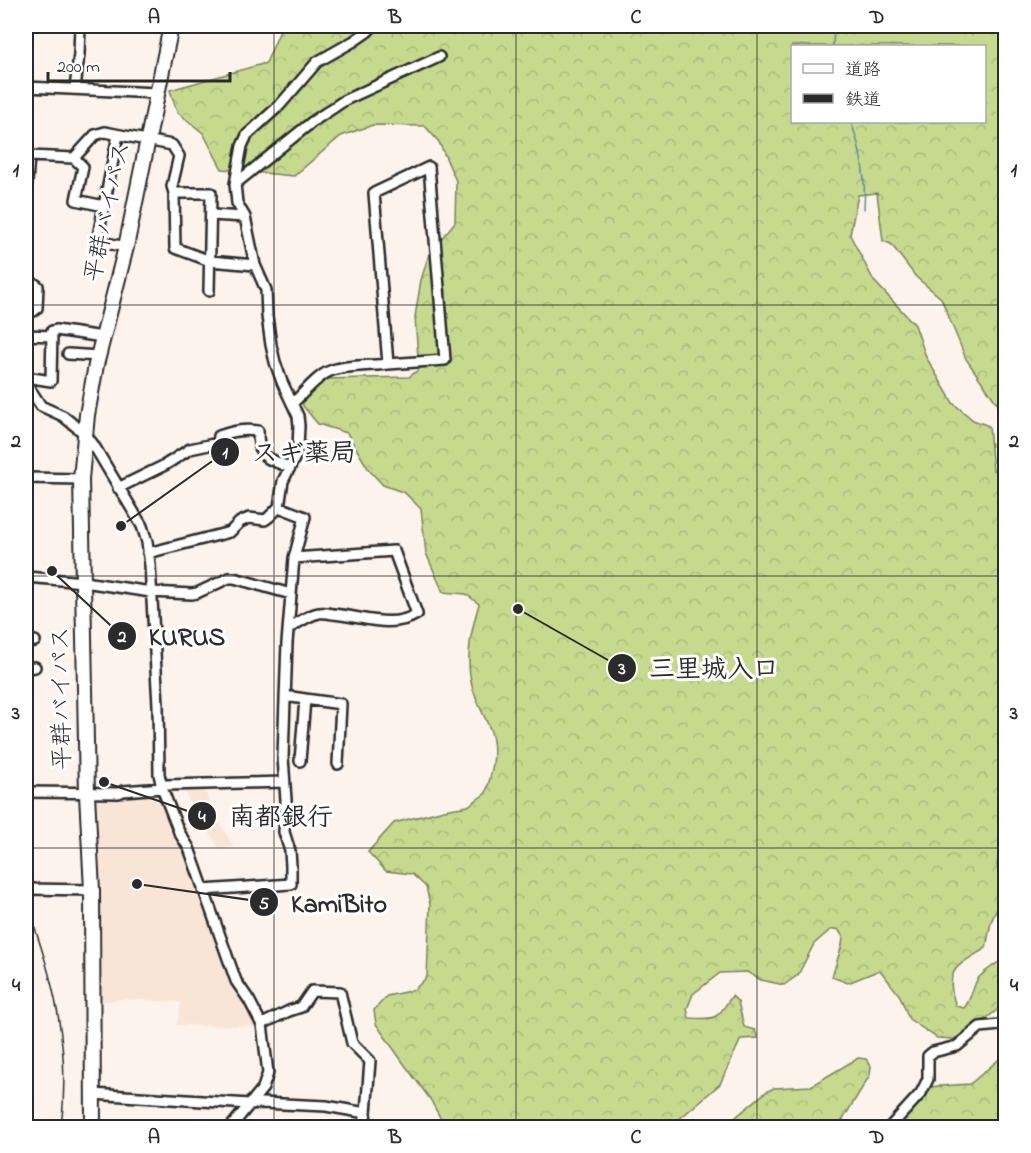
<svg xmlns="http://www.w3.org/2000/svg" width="1031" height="1153" viewBox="0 0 1031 1153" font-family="'Indie Flower','Klee One',sans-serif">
	<defs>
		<pattern id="forest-crowns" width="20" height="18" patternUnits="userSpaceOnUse" patternTransform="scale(1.5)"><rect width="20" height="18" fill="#c6d98d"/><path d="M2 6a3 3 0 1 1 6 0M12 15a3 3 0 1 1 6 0" fill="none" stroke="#aaba7a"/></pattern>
	</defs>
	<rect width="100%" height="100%" fill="#fcf3ec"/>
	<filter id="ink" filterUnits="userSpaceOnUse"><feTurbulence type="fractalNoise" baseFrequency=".0167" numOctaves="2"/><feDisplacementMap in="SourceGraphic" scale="12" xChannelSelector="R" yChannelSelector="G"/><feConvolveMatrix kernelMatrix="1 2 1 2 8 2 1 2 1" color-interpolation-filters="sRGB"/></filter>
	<g filter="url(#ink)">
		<path fill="#f9e5d6" d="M204 786 211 809 233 846 220 850 195 807 192 808 184 787Z
			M159 790 187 850 259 1026 177 1025 181 1002 121 999 98 1002 102 944 100 872 99 842 93 797Z"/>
		<path fill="url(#forest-crowns)" stroke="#78825c" stroke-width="1.5" fill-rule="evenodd" d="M282 26H1005V415L966 359 941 298 916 277 891 244 883 241 877 193 858 195 850 235 874 281 915 325 926 357 953 403 973 420 989 426 993 470 1005 472 1006 850C989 859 1001 878 1005 891L991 922 986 948C957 966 943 969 956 1006L964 1008C971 1000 972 990 977 980 983 971 996 964 1005 958V1004L971 1030 954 1039 937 1038 909 1019 900 996 880 970 848 983 832 977 842 945 843 937 838 929 830 930 814 944 798 975 784 985 761 980 747 972 720 973 693 994 687 1009 689 1018C718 1020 716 1019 732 996L738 1002 744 1027 755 1030 758 1038 741 1039 720 1084 670 1127H443V1123L430 1099 402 1061 376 1024 374 1010 387 996 414 990 427 977 430 904 426 887 412 874 386 871 368 852 394 823 444 810 468 806 486 793C492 772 498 751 490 729 484 715 476 701 472 686 465 658 471 631 479 604L466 594 443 592 426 553 421 509 405 493 383 485 369 470 347 433 318 424 303 406 304 388 325 379 409 377 419 369 415 317 421 280 429 254 455 222 456 181 439 142 425 126 373 125 341 136 294 176 222 169 203 133 177 112 170 90 266 63ZM792 46H984V122H792Z
			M1005 1055V1127L899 1128 900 1110 911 1096 926 1087 970 1084 1003 1056Z
			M858 1058 866 1059 871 1066 870 1075 842 1121 832 1127H724L766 1092 774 1088 811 1086Z"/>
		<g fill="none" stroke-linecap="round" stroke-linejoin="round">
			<path stroke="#5f8c99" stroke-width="1.5" d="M833 46 834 26
				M851 122C861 149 866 180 864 209"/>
			<defs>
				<path id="minor" d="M26 87 157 93
					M75 89 79 54 80 26
					M118 135 97 241 126 247
					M74 158 83 167 76 200 104 206
					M429 167 445 360 388 364 374 193Z
					M235 184 312 122 345 100 439 57
					M26 186 27 182 29 156 74 158 95 135 105 132 172 145 179 156 172 186 174 193 175 248 210 261 255 265
					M174 193H211L209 291
					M211 215 245 217
					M26 282 35 284 38 286 37 308 34 311 26 312
					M26 335 52 336
					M68 354 99 356
					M26 377 51 381 52 331 56 330 103 337
					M26 383 41 406 63 416 85 434 93 444 142 526 147 542 150 565 158 705 159 774 162 788 179 832 189 848 236 981 249 1000 262 1025
					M293 403C303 394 317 376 330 371 343 365 372 366 388 364
					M26 478 81 479
					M118 488 165 465 190 449 218 443 219 436C233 431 243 429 258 431 258 460 265 456 290 468
					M148 553 230 532 240 522 249 518 265 520 269 517 279 507
					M26 577 84 582 151 592 192 594 197 593 229 578H234L291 594
					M289 628C298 623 308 615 319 613 323 612 328 613 333 614 361 616 391 630 417 614L394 551 294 558
					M26 642 35 641
					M26 668 35 667
					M285 696 305 699 300 761
					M305 699 341 704 338 764
					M26 792 119 793 123 791 162 788 166 785 284 782
					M26 889 92 890
					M203 890 291 884V866L290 851 284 832 286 800 283 757 287 643 294 558 305 517 279 507 283 481 295 457 298 447 299 426 298 416 282 382 275 362 271 345 267 316 266 290 255 265 245 217 237 203 235 184 242 146 247 135 280 105 317 62 354 41 367 32 373 26
					M92 1094 250 1104 261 1103 326 1106 366 1113
					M230 1128 263 1088 268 1073 262 1024 289 1011 301 1007 312 991 340 992 352 1043 370 1061 366 1113 363 1128
					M889 1128 921 1093 928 1079V1056L933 1052 957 1046 980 1027 1000 1025 1006 1021"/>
				<path id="highway" d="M93 1128 92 890 87 794 81 479 87 415 96 365 126 247 171 26"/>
			</defs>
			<use href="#minor" stroke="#2b2b2b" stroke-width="14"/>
			<use href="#highway" stroke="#2b2b2b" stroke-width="18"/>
			<use href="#minor" stroke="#fff" stroke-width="9"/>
			<use href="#highway" stroke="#fff" stroke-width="14"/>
			<path stroke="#2b2b2b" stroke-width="1.5" d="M26 903C54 979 71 1046 61 1128"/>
		</g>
	</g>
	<path fill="none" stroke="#2b2b2b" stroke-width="1.5" stroke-opacity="0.55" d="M274 26V1128M516 26V1128M757 26V1128M26 305H1006M26 576H1006M26 848H1006"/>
	<g text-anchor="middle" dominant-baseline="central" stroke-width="6" stroke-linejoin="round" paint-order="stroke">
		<g font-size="24" fill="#2b2b2b" stroke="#fff">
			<text transform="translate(109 212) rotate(-78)">平群バイパス</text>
			<text transform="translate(63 698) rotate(-91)">平群バイパス</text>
		</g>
	</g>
	<path fill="none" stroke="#2b2b2b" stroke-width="2" d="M121 526L225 452M52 571L122 636M518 609L622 668M104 782L202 816M137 884L264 902"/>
	<g fill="#2b2b2b" stroke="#fff" stroke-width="2">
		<circle cx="121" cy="526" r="6"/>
		<circle cx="52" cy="571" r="6"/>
		<circle cx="518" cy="609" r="6"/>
		<circle cx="104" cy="782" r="6"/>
		<circle cx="137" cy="884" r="6"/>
		<circle cx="225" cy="452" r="15"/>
		<circle cx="122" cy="636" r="15"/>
		<circle cx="622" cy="668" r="15"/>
		<circle cx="202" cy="816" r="15"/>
		<circle cx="264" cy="902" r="15"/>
	</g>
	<g font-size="18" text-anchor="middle" font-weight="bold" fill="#fff">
		<text x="225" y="458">1</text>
		<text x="122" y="642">2</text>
		<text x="622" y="674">3</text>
		<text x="202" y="822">4</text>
		<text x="264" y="909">5</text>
	</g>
	<g font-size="26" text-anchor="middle" font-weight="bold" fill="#2b2b2b" stroke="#fff" stroke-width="6" stroke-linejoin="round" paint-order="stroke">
		<text x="304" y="461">スギ薬局</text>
		<text x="187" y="645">KURUS</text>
		<text x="714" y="677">三里城入口</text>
		<text x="281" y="825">南都銀行</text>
		<text x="339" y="912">KamiBito</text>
	</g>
	<rect width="1031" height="1153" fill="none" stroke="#fff" stroke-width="66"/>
	<rect x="791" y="45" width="195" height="78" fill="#ffffff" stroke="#aaaaaa" stroke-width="1.5"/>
	<rect x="803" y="64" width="30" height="9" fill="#ffffff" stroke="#aaaaaa" stroke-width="1.5"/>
	<text x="845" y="75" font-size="18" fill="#2b2b2b">道路</text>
	<rect x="803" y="94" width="30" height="9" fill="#2b2b2b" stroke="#aaaaaa" stroke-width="1.5"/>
	<text x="845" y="105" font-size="18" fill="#2b2b2b">鉄道</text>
	<path d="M48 72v9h182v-9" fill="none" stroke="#2b2b2b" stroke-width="3"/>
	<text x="57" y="72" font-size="18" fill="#2b2b2b" stroke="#ffffff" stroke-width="4.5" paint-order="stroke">200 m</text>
	<rect x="33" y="33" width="965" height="1087" fill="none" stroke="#2b2b2b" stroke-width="2"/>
	<g font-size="20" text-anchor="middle" font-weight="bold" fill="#2b2b2b">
		<text x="154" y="23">A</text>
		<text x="395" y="23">B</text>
		<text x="636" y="23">C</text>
		<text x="877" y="23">D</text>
		<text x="16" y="176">1</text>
		<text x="1014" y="176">1</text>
		<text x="16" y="447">2</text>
		<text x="1014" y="447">2</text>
		<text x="16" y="719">3</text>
		<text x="1014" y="719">3</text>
		<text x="16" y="991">4</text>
		<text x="1014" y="991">4</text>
		<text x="154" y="1143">A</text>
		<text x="395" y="1143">B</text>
		<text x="636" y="1143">C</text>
		<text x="877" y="1143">D</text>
	</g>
</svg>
